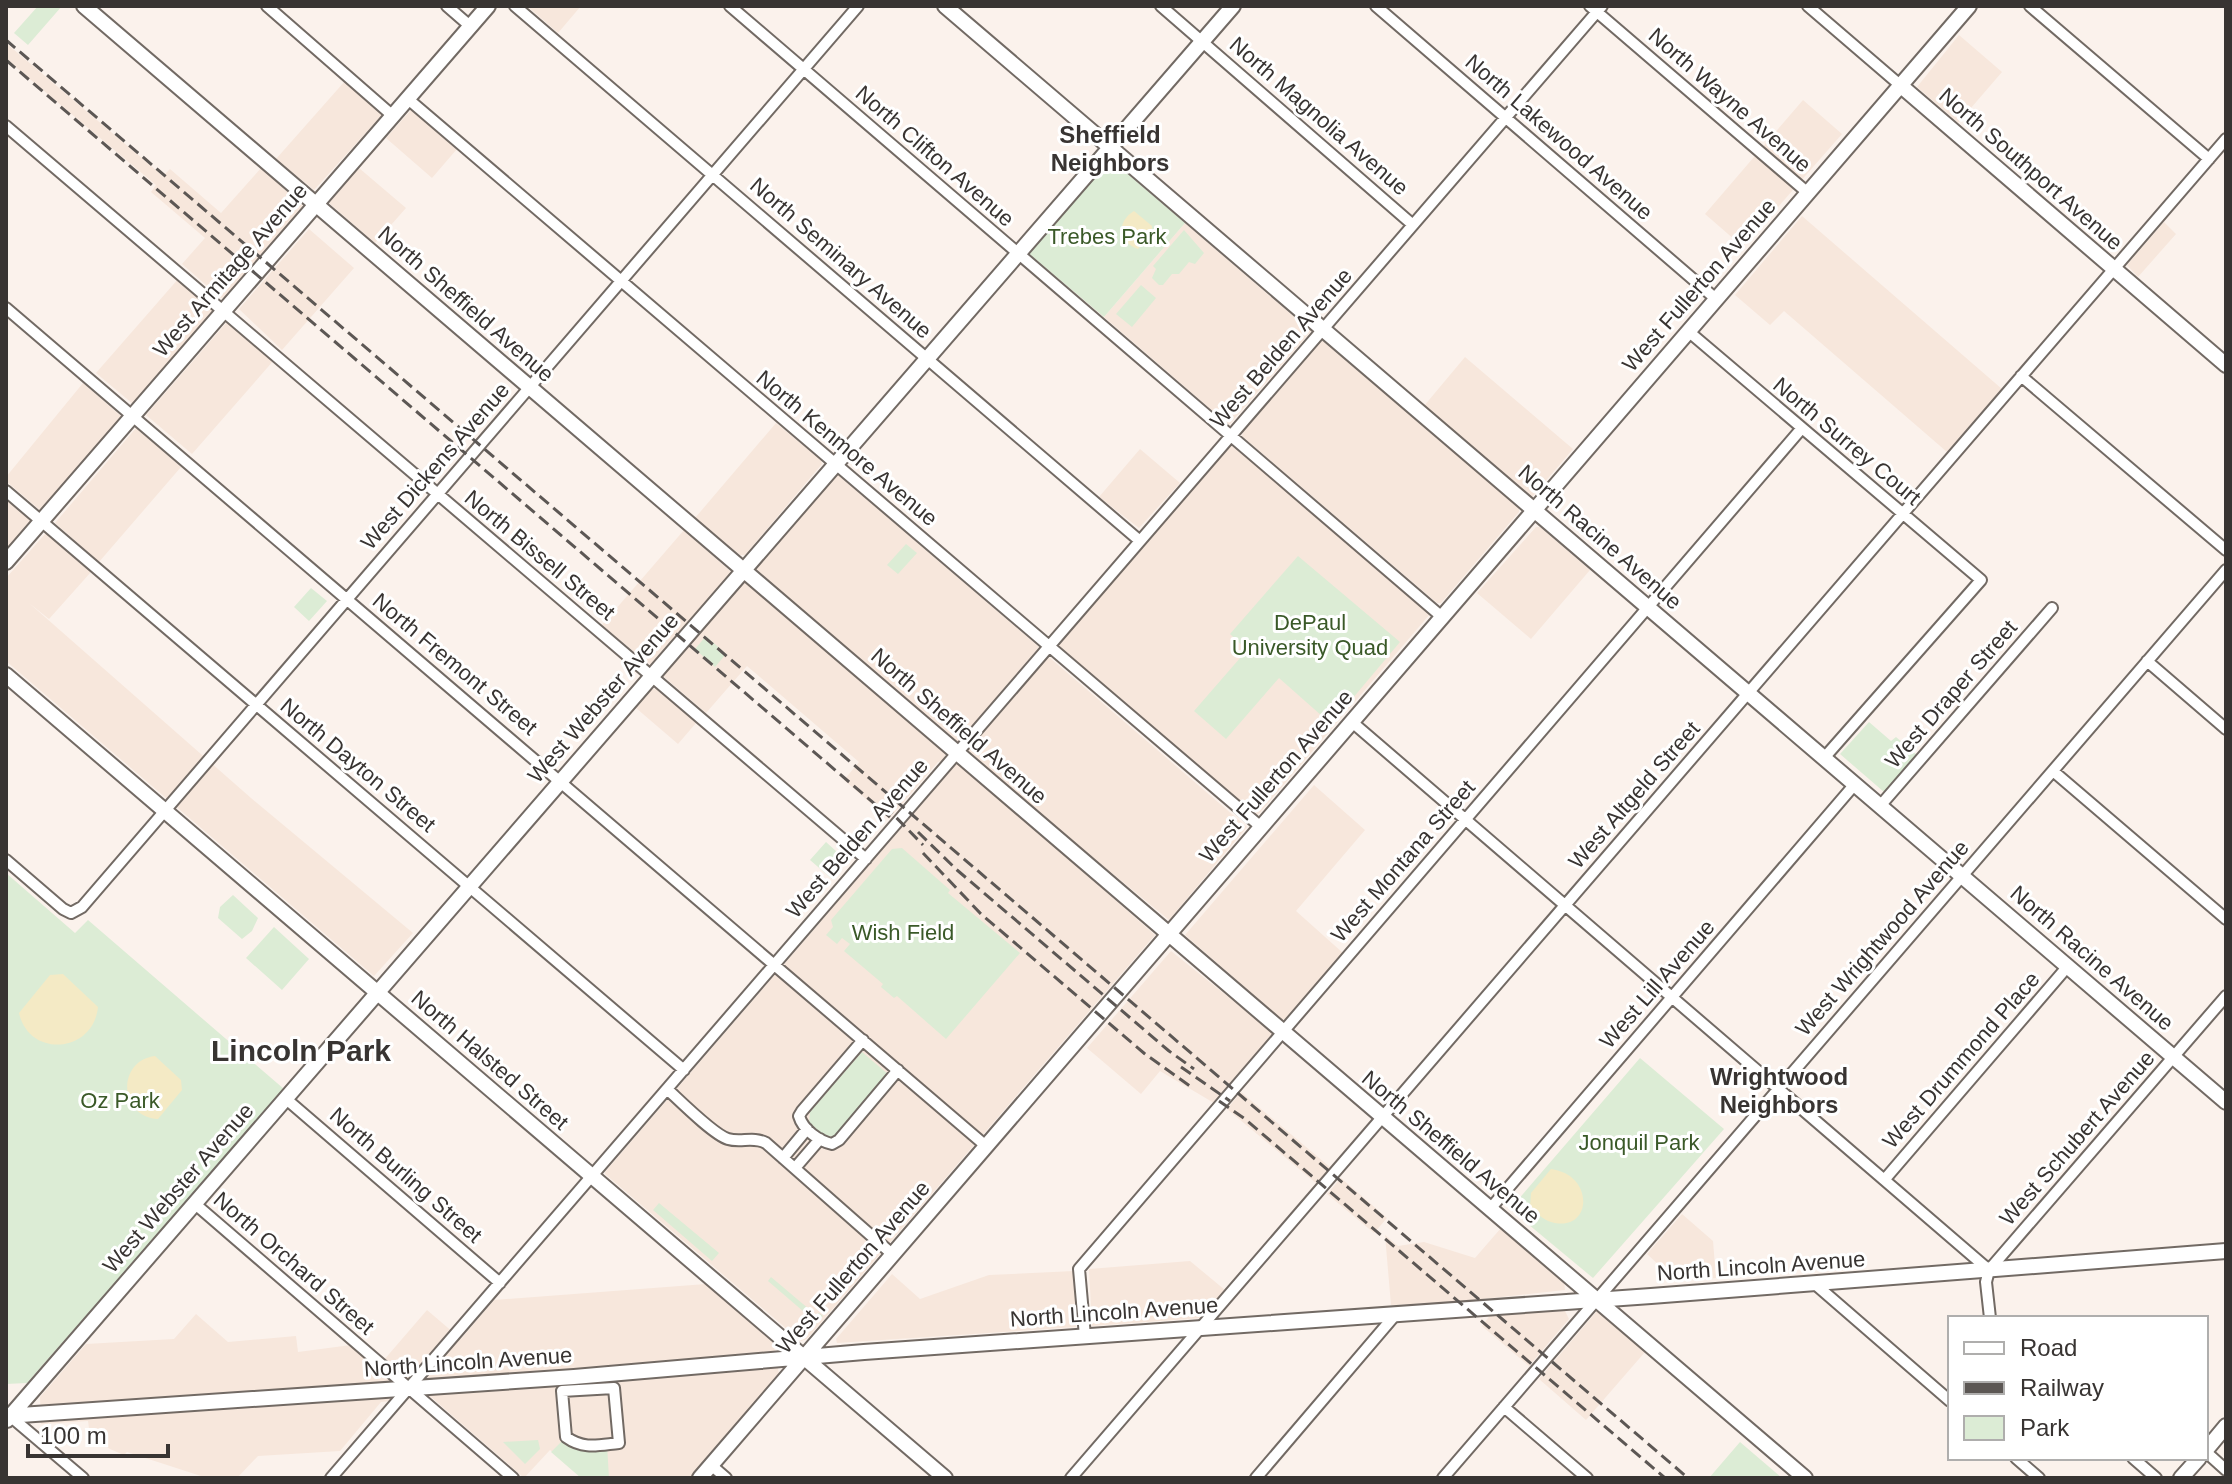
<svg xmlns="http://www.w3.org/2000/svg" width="2232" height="1484" viewBox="0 0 2232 1484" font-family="Helvetica,sans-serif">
	<rect width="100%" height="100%" fill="#fbf2ec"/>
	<path fill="#f7e7dc" d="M527 6H581L558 33Z
		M1959 35 2002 72 1958 123 1917 87Z
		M6 43 163 176 170 169 221 213 261 168 303 206 226 297 221 298 182 264 205 238 151 192 156 185 6 59Z
		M345 81 383 114 314 190 276 159Z
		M1803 100 1842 134 1743 247 1705 214Z
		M411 110 457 149 432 178 386 138Z
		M359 168 406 208 375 243 329 203Z
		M1802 216 2002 389 1947 452 1784 311 1770 325 1735 295Z
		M2164 222 2176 234 2138 277 2127 265Z
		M1185 223 1293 316 1298 315 1313 329 1229 425 1104 317Z
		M309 229 354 268 282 350 239 309Z
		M179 278 215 309 133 404 96 373Z
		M227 322 274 360 192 454 146 415Z
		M1323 341 1519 508V512L1441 603H1437L1242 436 1244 428 1318 342Z
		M1465 357 1573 449 1532 497 1424 406Z
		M83 383 122 417 41 511 6 481V477Z
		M776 423 821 460 822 464 745 555H740L695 518Z
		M136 428 181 467 99 562 55 523Z
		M1233 445 1430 614 1257 816 1058 645 1227 447Z
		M1140 449 1180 483 1139 528 1099 497Z
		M837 474 1039 647 958 743 946 735 942 728 755 569Z
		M6 500 31 521 6 550Z
		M1536 527H1540L1590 570 1531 639 1477 593Z
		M684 530 731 572 650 665 602 625Z
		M46 533 91 572 49 619 29 603 251 798 413 933 374 976 6 661V578Z
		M746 582 931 742H936L946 752 943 761 938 762 889 819 844 780 859 762 747 666 706 713 663 676 741 584Z
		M1050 658 1247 827 1169 920 966 753 967 746 1045 659Z
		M657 688 696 723 678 744 636 708 650 690Z
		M959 763 1155 935 807 1339 801 1341 605 1174V1172L947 775 953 764Z
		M1314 785 1365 830 1296 911 1343 953 1287 1018 1282 1020 1185 935Z
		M1171 951 1272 1032V1035L1214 1103 1160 1071 1141 1094 1087 1048Z
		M1241 1092 1331 1168 1317 1184 1227 1109Z
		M1341 1178 1387 1218 1374 1233 1327 1194Z
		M1682 1214 1713 1241 1716 1278 1676 1281 1647 1254Z
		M1501 1228 1564 1282 1565 1290 1455 1302 1391 1305 1385 1235 1398 1246 1424 1242 1475 1258Z
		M1190 1261 1225 1290 1202 1318 1092 1326 1089 1269Z
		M1074 1271 1076 1327 837 1343 836 1339 892 1274 920 1299 989 1275Z
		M706 1284 773 1341 779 1374 691 1478H582L550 1450 524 1478 431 1397 381 1402 340 1451 258 1456 237 1478H207L127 1452 124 1455 110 1449 99 1441 91 1443 88 1421 41 1424 40 1397 86 1344 174 1339 196 1314 228 1342 296 1336 298 1352 351 1345 377 1368 427 1310 461 1339 494 1300Z
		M1565 1311 1569 1319 1529 1366 1482 1326 1491 1314Z
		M1597 1311 1645 1352 1586 1420 1539 1379Z"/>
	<path fill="#dcecd5" d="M38 6H62L28 45 14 33Z
		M1109 158 1185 223 1104 317 1027 252Z
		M1184 230 1204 253 1195 264 1189 262 1179 274H1172L1163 285H1159L1152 278 1156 269 1153 266Z
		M1141 285 1156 298 1132 327 1116 314Z
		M906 544 917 553 898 574 887 565Z
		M1298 556 1400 642 1331 724 1279 678 1226 739 1194 711 1247 650 1230 634Z
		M311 588 327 601 309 621 294 607Z
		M706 636 726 654 715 667 695 649Z
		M1869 722 1891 741 1896 737 1917 755 1884 792 1840 754Z
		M826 842 847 861 832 879 810 860Z
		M902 848 950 890 948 893 1020 953 946 1039 897 996 894 998 881 987 883 984 844 951 850 944 842 938 837 944 826 935 833 927 831 920 892 849Z
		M6 873 75 933 88 920 284 1089 27 1383 6 1384Z
		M233 895 258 918 252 931 242 939 218 918 220 907Z
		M274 927 309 959 282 990 246 958Z
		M862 1052 889 1075 836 1136H824L809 1123 810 1112Z
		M1640 1058 1724 1129 1593 1278 1510 1209Z
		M659 1203 719 1253 712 1261 653 1210Z
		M771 1277 816 1315 819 1313 823 1316 810 1331 806 1325 811 1318 768 1281Z
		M566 1437 607 1444 609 1478H581L551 1452Z
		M538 1440 540 1449 525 1464 503 1442Z
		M1740 1442 1782 1478H1709Z"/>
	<path fill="#f4eac5" d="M1134 211 1152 226V232L1138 249C1118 242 1116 222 1134 211Z
		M63 974 98 1007C93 1054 29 1058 19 1013L50 975Z
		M155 1056 181 1080 182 1090 158 1119C119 1117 116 1061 155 1056Z
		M1551 1169C1596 1175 1592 1234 1551 1222 1543 1220 1536 1212 1530 1207L1531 1193Z"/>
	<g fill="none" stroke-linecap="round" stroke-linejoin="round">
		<defs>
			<path id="street" d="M267 6 393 116
				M447 6 470 26
				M515 6 1140 541
				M730 6 1442 617
				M1161 6 1413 225
				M1376 6 1716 299
				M1590 6 1808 193
				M1808 6 1900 85
				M2030 6 2209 159
				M408 99 1261 827
				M6 126 866 859
				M6 308 986 1146
				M1688 331 1981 580 1824 758
				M2021 376 2226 550
				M6 491 684 1070
				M2147 661 2226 729
				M1352 722 1989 1270
				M2053 771 2226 919
				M1880 806 2052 608
				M6 860 63 909 71 913 82 907 858 6
				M863 1040 802 1111 799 1116C803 1130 819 1141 832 1144L839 1140 898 1070
				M667 1089C679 1100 714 1135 728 1139 741 1143 753 1136 766 1143L892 1254
				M285 1098 500 1283
				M783 1158 807 1129
				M795 1168 820 1139
				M1885 1179 2068 966
				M194 1203 513 1478
				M1490 1209 1855 784
				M1815 1284 1950 1401
				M1990 1318 1986 1282 1989 1270 2226 996
				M1085 1336 1079 1269 1802 428
				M614 1388 619 1443C599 1445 584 1450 566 1437L562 1391Z
				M1504 1407 1587 1478
				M10 1416 83 1478
				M2206 1452 2226 1470
				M2016 1458 2039 1478
				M2133 1458 2156 1478
				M711 1465 726 1478
				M331 1478 1602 6
				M1071 1478 2226 139
				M1256 1478 1396 1314
				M1443 1478 2226 570"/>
			<path id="secondary" d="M84 6 1805 1478
				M945 6 2226 1102
				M1900 85 2226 365
				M6 562 488 6
				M6 675 945 1478
				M6 1416 574 1377 864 1352 1651 1296 2226 1251
				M7 1420 1233 6
				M2206 1450 2226 1426
				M700 1478 1969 6
				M2181 1478 2199 1458"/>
		</defs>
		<use href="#street" stroke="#726a64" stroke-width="14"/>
		<use href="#secondary" stroke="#726a64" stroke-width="18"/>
		<use href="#street" stroke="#fff" stroke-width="10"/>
		<use href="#secondary" stroke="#fff" stroke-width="14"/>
		<path stroke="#5c5754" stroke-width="3" stroke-dasharray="12 6" stroke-linecap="butt" d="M6 40 1688 1478
			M6 60 890 817
			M884 805 923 845
			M918 832 957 870 1169 1051 1194 1069
			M923 853 981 914 1145 1054 1190 1086
			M1181 1067 1230 1101
			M1219 1101 1245 1119 1665 1478"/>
	</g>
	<g text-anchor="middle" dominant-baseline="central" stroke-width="6" stroke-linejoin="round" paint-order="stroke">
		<g font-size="22" fill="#383432" stroke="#fff">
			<text transform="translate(1730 100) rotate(41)">North Wayne Avenue</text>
			<text transform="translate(1319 116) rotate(41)">North Magnolia Avenue</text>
			<text transform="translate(1559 137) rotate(41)">North Lakewood Avenue</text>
			<text transform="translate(935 156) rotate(41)">North Clifton Avenue</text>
			<text transform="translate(2031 169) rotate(41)">North Southport Avenue</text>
			<text transform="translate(841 258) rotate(41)">North Seminary Avenue</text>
			<text transform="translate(230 270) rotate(-49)">West Armitage Avenue</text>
			<text transform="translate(1699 285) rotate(-49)">West Fullerton Avenue</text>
			<text transform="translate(466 304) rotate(41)">North Sheffield Avenue</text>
			<text transform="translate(1281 348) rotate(-49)">West Belden Avenue</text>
			<text transform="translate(1847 441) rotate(40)">North Surrey Court</text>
			<text transform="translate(847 448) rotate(40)">North Kenmore Avenue</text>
			<text transform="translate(435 466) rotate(-49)">West Dickens Avenue</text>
			<text transform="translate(1600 537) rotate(41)">North Racine Avenue</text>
			<text transform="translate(540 555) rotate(40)">North Bissell Street</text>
			<text transform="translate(455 664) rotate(40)">North Fremont Street</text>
			<text transform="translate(1951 694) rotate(-49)">West Draper Street</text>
			<text transform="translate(603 698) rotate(-49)">West Webster Avenue</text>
			<text transform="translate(959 726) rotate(41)">North Sheffield Avenue</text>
			<text transform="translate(358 765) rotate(40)">North Dayton Street</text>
			<text transform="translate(1276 776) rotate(-49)">West Fullerton Avenue</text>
			<text transform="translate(1634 795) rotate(-49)">West Altgeld Street</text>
			<text transform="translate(857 838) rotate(-49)">West Belden Avenue</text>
			<text transform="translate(1403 861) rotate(-49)">West Montana Street</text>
			<text transform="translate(1882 938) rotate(-49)">West Wrightwood Avenue</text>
			<text transform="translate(2092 958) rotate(41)">North Racine Avenue</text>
			<text transform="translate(1657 984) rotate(-49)">West Lill Avenue</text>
			<text transform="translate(490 1060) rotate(41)">North Halsted Street</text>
			<text transform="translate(1961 1060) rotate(-49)">West Drummond Place</text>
			<text transform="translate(2077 1138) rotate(-49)">West Schubert Avenue</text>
			<text transform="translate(1451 1147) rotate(40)">North Sheffield Avenue</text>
			<text transform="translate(406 1175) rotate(41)">North Burling Street</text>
			<text transform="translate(178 1188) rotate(-49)">West Webster Avenue</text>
			<text transform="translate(294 1263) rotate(41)">North Orchard Street</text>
			<text transform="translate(1761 1266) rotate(-4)">North Lincoln Avenue</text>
			<text transform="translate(853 1267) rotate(-49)">West Fullerton Avenue</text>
			<text transform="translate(1114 1312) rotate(-4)">North Lincoln Avenue</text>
			<text transform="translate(468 1362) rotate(-4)">North Lincoln Avenue</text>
		</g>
		<g font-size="22" fill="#3a5928" stroke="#fff">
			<text x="1107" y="236">Trebes Park</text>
			<text x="1310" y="622">DePaul<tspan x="1310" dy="25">University Quad</tspan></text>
			<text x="903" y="932">Wish Field</text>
			<text x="120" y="1100">Oz Park</text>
			<text x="1639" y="1142">Jonquil Park</text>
		</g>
		<g font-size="24" font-weight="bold" fill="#383432" stroke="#fff">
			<text x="1110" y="134">Sheffield<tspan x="1110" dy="28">Neighbors</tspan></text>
			<text x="1779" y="1076">Wrightwood<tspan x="1779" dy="28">Neighbors</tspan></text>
		</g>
		<g font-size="30" font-weight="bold" fill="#383432" stroke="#fff">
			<text x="301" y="1050">Lincoln Park</text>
		</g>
	</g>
	<rect width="2232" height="1484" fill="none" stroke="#383432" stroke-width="16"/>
	<rect x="1948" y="1316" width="260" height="144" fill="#ffffff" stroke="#afaead" stroke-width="2"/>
	<rect x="1964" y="1342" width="40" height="12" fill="#ffffff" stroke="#afaead" stroke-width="2"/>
	<text x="2020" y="1356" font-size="24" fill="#383432">Road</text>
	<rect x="1964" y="1382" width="40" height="12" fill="#5c5754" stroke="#afaead" stroke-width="2"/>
	<text x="2020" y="1396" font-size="24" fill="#383432">Railway</text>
	<rect x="1964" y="1416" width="40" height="24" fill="#dcecd5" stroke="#afaead" stroke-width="2"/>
	<text x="2020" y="1436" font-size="24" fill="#383432">Park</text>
	<path d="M28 1444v12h140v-12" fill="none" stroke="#383432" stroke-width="4"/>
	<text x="40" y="1444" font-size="24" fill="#383432" stroke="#ffffff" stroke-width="6" paint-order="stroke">100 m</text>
</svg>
